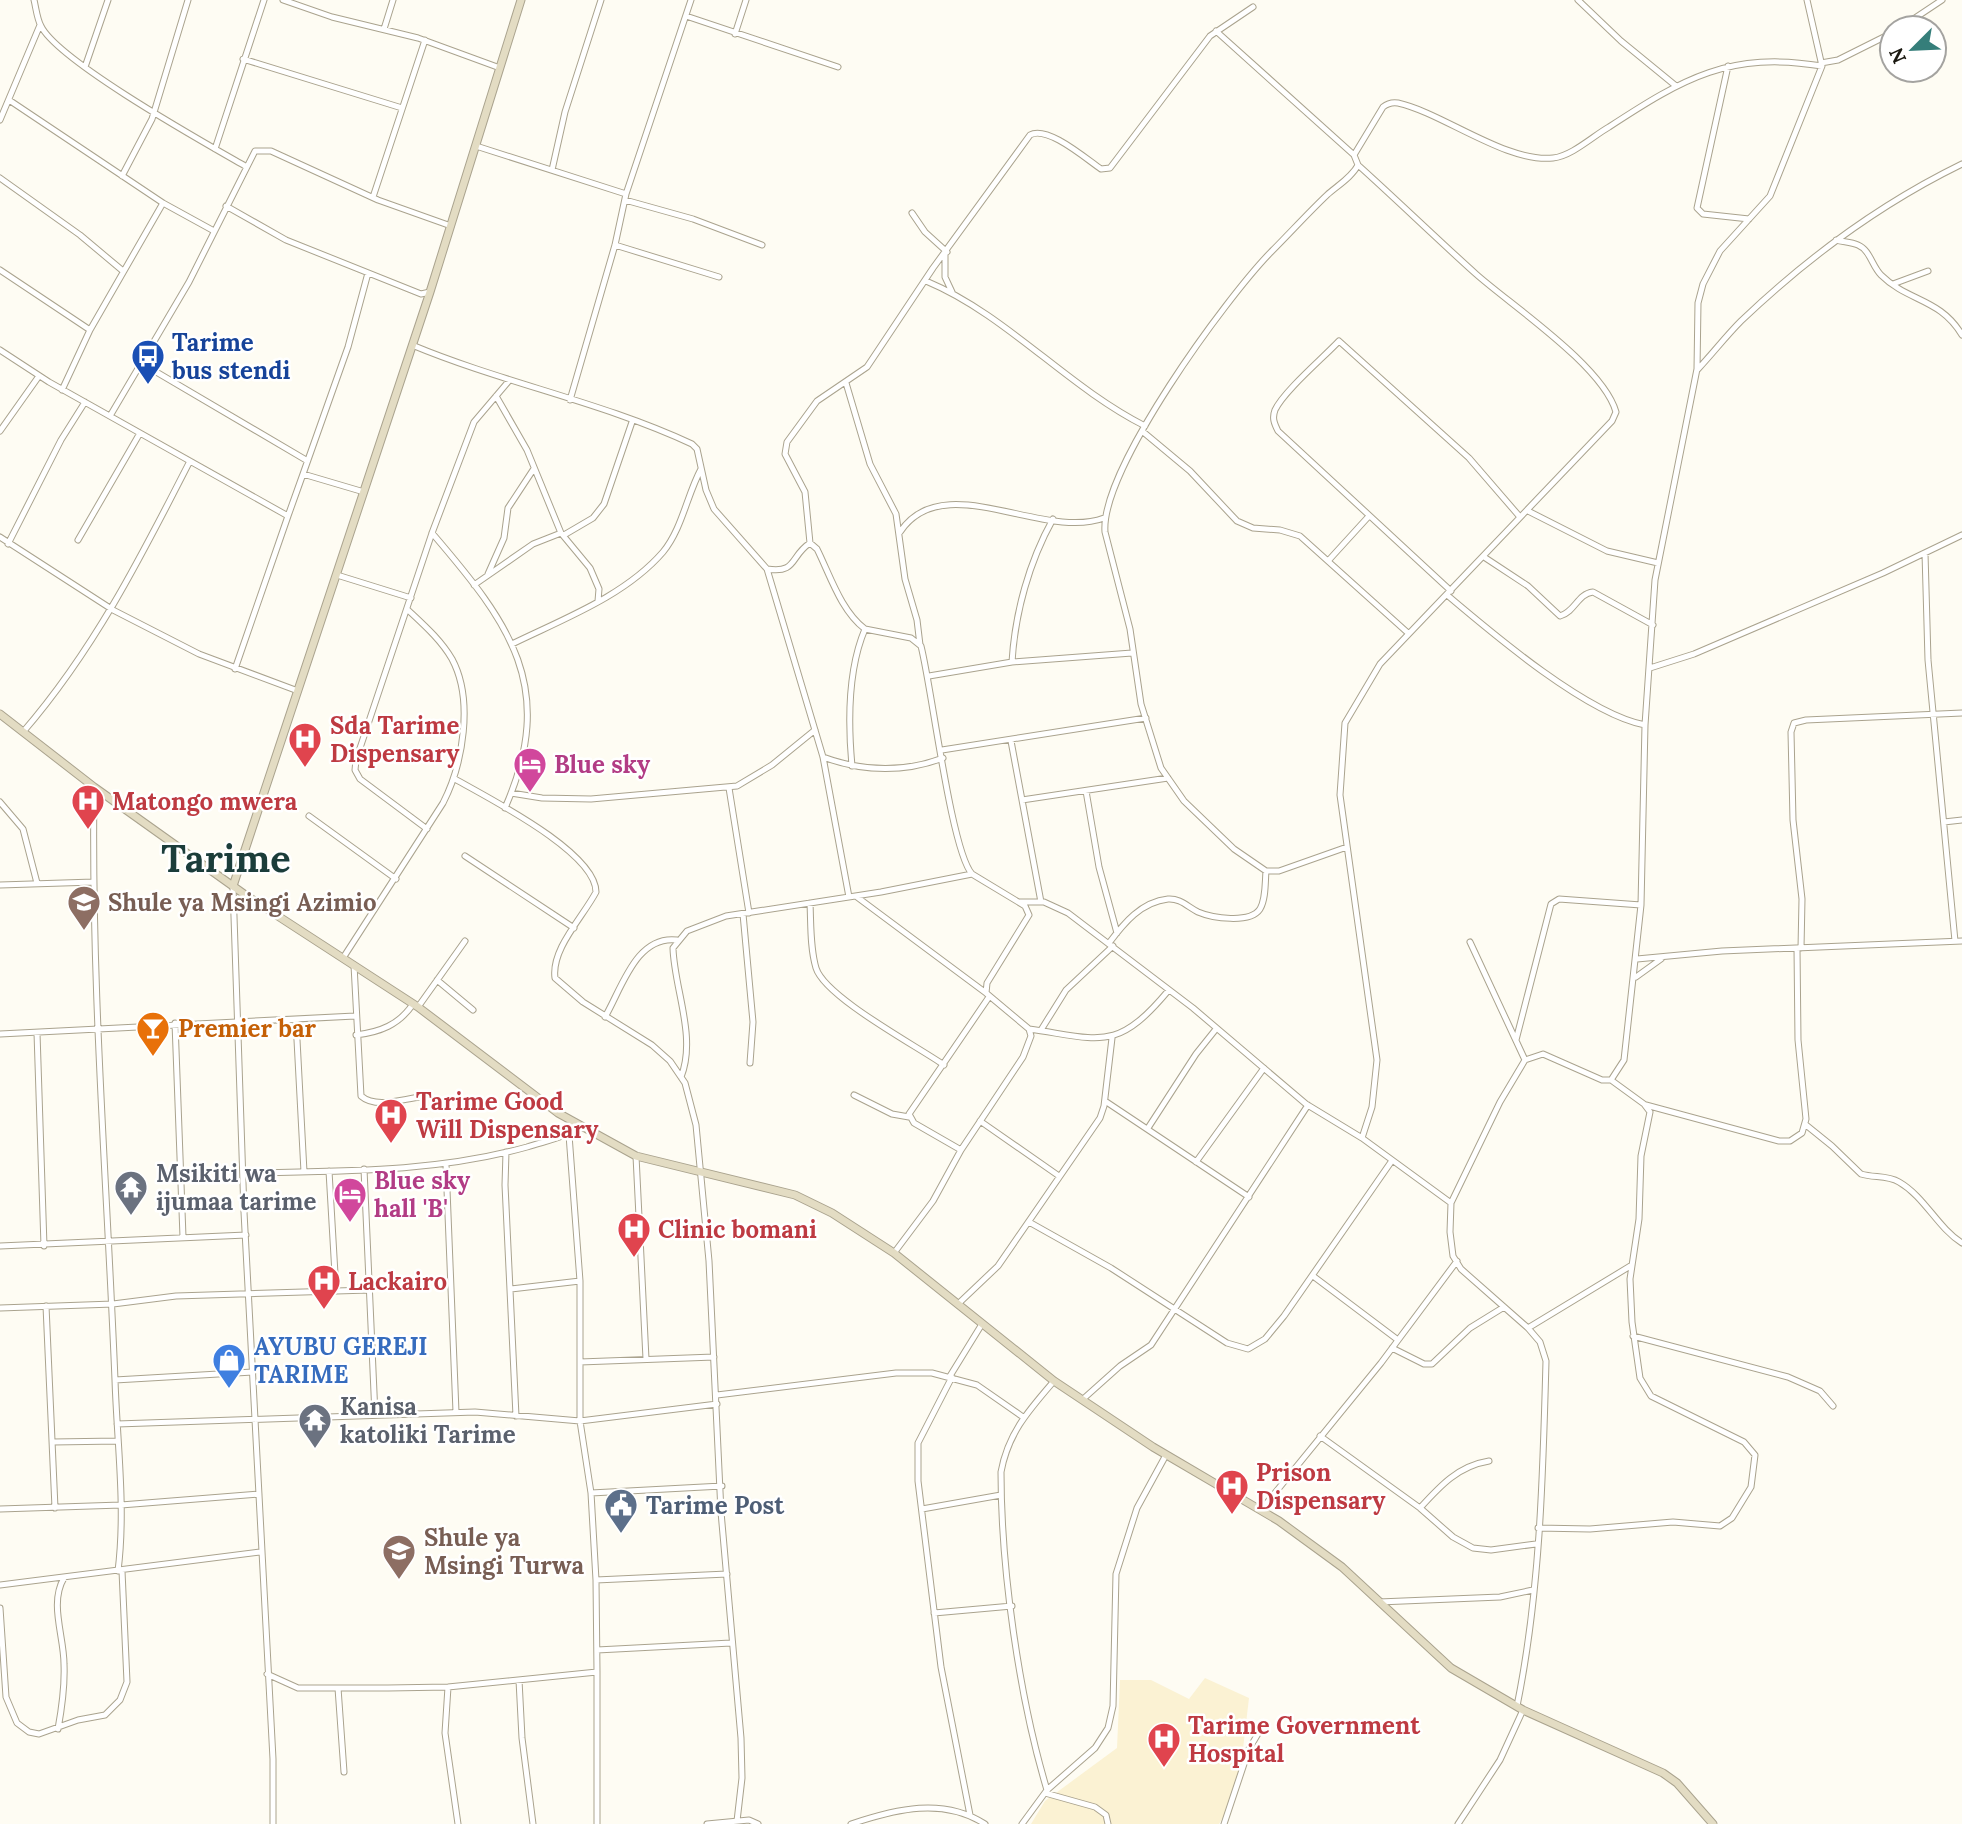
<svg xmlns="http://www.w3.org/2000/svg" width="1962" height="1824" viewBox="0 0 1962 1824" font-family="Lora,serif">
	<rect width="100%" height="100%" fill="#fefcf3"/>
	<path fill="#fbf2d3" d="M1205 1678 1249 1698 1238 1791 1219 1824H1031L1045 1801 1117 1748 1120 1680H1151L1189 1699Z"/>
	<g fill="none" stroke-linecap="round" stroke-linejoin="round">
		<defs>
			<path id="minor" d="M34 0C36 8 37 19 41 26 58 61 205 143 245 166
				M283 0 332 17 418 38 500 68
				M1578 0 1621 41 1676 86
				M686 16 838 67
				M1900 28 1942 0
				M384 29 393 0
				M1216 31 1354 155 1358 165C1352 177 1337 186 1327 195 1308 213 1290 233 1271 252 1226 298 1100 470 1105 532L1130 629 1141 704 1161 768 1184 801 1234 849 1266 871H1279L1347 847
				M735 34 746 0
				M243 59 402 108
				M1821 63 1838 60 1892 33
				M1728 66 1697 208 1703 214 1749 219
				M85 67 108 0
				M9 100 163 203 214 231
				M0 120 40 25
				M476 146 626 194
				M215 149 264 0
				M1354 155 1383 107C1388 103 1392 102 1398 103 1443 113 1506 163 1553 158 1572 156 1593 136 1609 127 1684 78 1730 51 1822 66
				M1358 165C1398 201 1436 238 1476 274 1512 306 1603 366 1616 412L1612 421 1380 664 1345 723 1340 795 1377 1060 1372 1107 1362 1138
				M552 170 565 112 601 0
				M122 176 152 119 188 0
				M0 178 80 235 123 271
				M373 197 425 40
				M625 200 693 219 762 245
				M226 206 286 240 421 294 430 292
				M912 213 925 232 947 252
				M1836 240C1843 242 1851 242 1858 245 1870 250 1872 266 1881 275 1908 302 1940 298 1962 335
				M615 245 719 277
				M945 255V277L952 292
				M0 270 90 330
				M926 281C1007 315 1066 386 1145 426
				M1893 284 1928 271
				M412 345C503 383 602 402 692 444L697 449 706 490 714 509 767 569C797 574 790 556 810 543L817 549C830 575 841 611 865 629L911 638 921 646C932 689 951 850 972 874L1025 906 1029 915 987 983 986 993 1029 1029 1031 1036 1023 1057 961 1150 933 1201 894 1253
				M0 350 49 382 288 516 303 474 364 492
				M141 363 306 460
				M1698 369C1713 353 1726 336 1741 321 1807 258 1880 204 1962 164
				M846 383 870 464 896 514 905 579 917 620 920 645
				M62 390 90 330 163 203
				M496 396 527 450 561 533 590 568 599 589 598 601
				M570 400 615 245 626 194 691 0
				M110 416 189 282 255 151H271L378 200 451 226
				M0 431 39 376
				M1142 431 1190 471 1237 521 1253 528 1280 530 1300 536 1408 633
				M303 474 348 347 368 273
				M1528 511 1607 551 1658 563
				M900 532C943 467 1043 541 1104 518
				M432 533C510 624 558 687 505 808
				M564 535 593 518 604 504 632 422
				M0 537 113 610 199 654 298 691
				M78 540 140 433
				M810 543 805 492 785 454 787 442 817 401 867 367 933 268 1030 135C1047 125 1085 158 1101 169L1110 168 1210 36 1253 7
				M8 544 61 440 85 402
				M1925 553 1928 660 1955 941
				M1484 557 1528 586 1560 616C1576 611 1577 594 1593 592L1653 625
				M1328 561 1369 516
				M767 569 823 757 849 897
				M488 574 504 538 508 508 533 470
				M337 575 411 598
				M474 585 533 544 561 533
				M1451 591 1278 431C1274 423 1272 418 1275 410 1284 391 1323 358 1339 341L1469 458 1520 517
				M1447 595C1493 634 1587 714 1645 725
				M512 644C563 619 625 596 663 552 682 529 687 495 701 469
				M1012 662C1015 613 1029 562 1053 519
				M1650 668 1694 654 1883 573 1962 535
				M235 669 288 516
				M929 676 1012 662 1132 653
				M23 732C94 650 141 557 190 461
				M1011 741 1041 902
				M942 750 1146 718
				M823 757C864 772 903 773 943 758
				M852 766C848 723 848 669 865 629
				M455 779C488 798 596 852 596 892 583 917 551 949 555 978L583 1002 652 1045 670 1061 685 1083 696 1125 709 1261 721 1512 741 1738 742 1778 737 1821
				M94 787C91 986 107 1183 115 1380 117 1443 126 1508 118 1571
				M729 788 749 913
				M1086 791 1099 867 1117 933
				M511 793 542 798 591 799 737 786 772 765 815 730
				M1022 800 1168 778
				M0 802 23 829 37 883
				M309 816 396 879
				M1944 822 1962 820
				M427 829 360 779 355 770 356 760 432 533 474 422 508 382
				M465 856 574 928
				M0 885 94 882
				M233 887 244 1212 273 1759V1824
				M857 897 986 993
				M1020 902H1044L1068 913 1193 1008 1306 1104 1362 1138 1451 1203
				M810 903C811 924 810 948 816 968 825 997 915 1045 944 1065
				M743 914 753 1022 750 1063
				M1470 942 1525 1060
				M1109 943C1124 923 1141 902 1168 899 1180 898 1188 907 1198 912 1212 918 1250 924 1260 909 1266 899 1265 882 1266 871
				M1801 948 1802 899 1793 820 1791 732 1794 723 1806 720 1962 713
				M343 958 443 803C463 764 474 700 452 659 441 640 424 625 408 610
				M1637 959 1722 951 1962 941
				M354 965 361 1096C376 1109 402 1099 421 1097
				M1636 977 1661 959
				M437 980 473 1010
				M418 1007 465 941
				M605 1017C622 988 636 935 677 940
				M296 1021 304 1172
				M175 1023 183 1237
				M1029 1029C1100 1039 1116 1053 1168 991
				M1041 1030 1066 990 1113 946
				M37 1033 44 1246
				M0 1034 355 1016
				M356 1035C380 1032 399 1025 413 1004
				M1516 1040 1551 904 1559 899 1641 905
				M681 1077C697 1037 674 988 673 948L687 931 726 916 881 892 972 874
				M854 1095 892 1114 909 1117
				M1105 1101 1249 1197
				M1646 1105 1779 1141H1790L1802 1133 1806 1119 1798 1040 1797 948
				M980 1121 1059 1176
				M1806 1125 1832 1146 1861 1174C1874 1178 1887 1175 1899 1182 1925 1197 1937 1227 1962 1243
				M1148 1128 1196 1054 1216 1029
				M961 1150 914 1123 909 1114 989 997
				M506 1152 505 1185 516 1416
				M636 1156 646 1359
				M1196 1162 1264 1068
				M446 1165 456 1412
				M364 1169 375 1415
				M329 1171 336 1291
				M243 1173C339 1171 434 1173 527 1147 546 1141 565 1137 582 1128
				M1029 1222 1111 1268 1227 1343 1248 1349 1265 1339 1284 1316 1391 1162
				M0 1246 246 1235
				M1313 1276 1398 1340
				M511 1289 580 1281
				M958 1304 998 1266 1100 1118 1104 1106 1112 1038
				M46 1306 55 1508
				M0 1308 113 1304 176 1296 369 1290
				M1528 1328 1632 1265
				M1633 1336 1788 1377 1820 1391 1833 1406
				M1392 1348 1424 1364H1432L1470 1328 1504 1307
				M580 1362 714 1357
				M950 1376 982 1324
				M952 1377 918 1443V1481L941 1667 970 1815
				M115 1380 253 1372
				M717 1395 896 1373H932L977 1385 1023 1417
				M1082 1400 1120 1366 1151 1345 1308 1105
				M117 1424 475 1412 580 1421 717 1404
				M1320 1436 1420 1508 1453 1537 1473 1548 1491 1550 1536 1544
				M53 1442 118 1441
				M591 1493 722 1486
				M1420 1508C1440 1486 1458 1466 1489 1461
				M0 1509 121 1505 259 1494
				M922 1509 1001 1495
				M1261 1510 1381 1363 1457 1261
				M1538 1528 1590 1529 1673 1522 1720 1526 1732 1518 1751 1487 1755 1455 1744 1442 1651 1396 1640 1378 1632 1322 1630 1279 1639 1219 1641 1156 1650 1112 1644 1104 1611 1080
				M596 1580 727 1574
				M0 1585 260 1552
				M1379 1602 1500 1597 1533 1590
				M0 1608 6 1697 17 1723 29 1732 39 1734 78 1720 105 1715 120 1700 127 1682 122 1571
				M934 1613 1012 1606
				M597 1650 731 1643
				M597 1672V1824
				M267 1674 298 1688H388L448 1687 597 1672 596 1580 591 1493 580 1421V1281L569 1135
				M519 1680 522 1738 533 1824
				M448 1687 445 1733 458 1824
				M338 1688 344 1772
				M1517 1706C1540 1593 1543 1476 1546 1361L1540 1342 1528 1328 1461 1269 1453 1256 1450 1232 1451 1203 1500 1102 1525 1060 1543 1054 1602 1080H1611L1624 1060 1641 905 1645 725 1655 580 1697 369 1698 303 1703 284 1720 251 1770 196 1822 66 1807 0
				M58 1729C62 1707 65 1686 64 1664 64 1636 49 1603 64 1578
				M1047 1790C1019 1697 1001 1569 1001 1472 1008 1433 1029 1410 1054 1381
				M1045 1793 1095 1807 1106 1815 1108 1824
				M707 1824 749 1820 758 1824
				M851 1824C896 1809 943 1797 985 1824
				M1022 1824 1047 1790 1095 1748 1108 1728 1113 1706 1116 1574 1137 1508 1166 1455
				M1224 1824 1249 1749 1262 1727
				M1458 1824 1500 1760 1523 1710"/>
			<path id="secondary" d="M0 714 94 787 244 894 418 1007 558 1113 636 1156 795 1195 832 1213 894 1253 1054 1381 1153 1447 1279 1521 1342 1567 1451 1668 1523 1710 1663 1773 1677 1783 1713 1824
				M233 886 430 292 521 0"/>
		</defs>
		<use href="#minor" stroke="#aaa38e" stroke-width="7"/>
		<use href="#secondary" stroke="#aaa38e" stroke-width="9"/>
		<use href="#minor" stroke="#fff" stroke-width="5"/>
		<use href="#secondary" stroke="#e3dcc3" stroke-width="7"/>
	</g>
	<defs>
		<symbol id="bus-pin" viewBox="-11 -11 22 30"><path d="M0 17L-7.5 6A9.5 9.5 0 1 1 7.5 6Z" fill="#1a4fb4" stroke="#fff"/><path d="M-5-6H5V4H4V6H2V4H-2V6H-4V4H-5ZM-3.5-4V0h7V-4ZM-3.5 1.2v1.5H-2V1.2ZM2 1.2v1.5H3.5V1.2Z" fill="#fff"/></symbol>
		<symbol id="hospital-pin" viewBox="-11 -11 22 30"><path d="M0 17L-7.5 6A9.5 9.5 0 1 1 7.5 6Z" fill="#e0444e" stroke="#fff"/><path d="M-5-5h3v3.5h4V-5h3V5h-3V1.5h-4V5h-3Z" fill="#fff"/></symbol>
		<symbol id="hotel-pin" viewBox="-11 -11 22 30"><path d="M0 17L-7.5 6A9.5 9.5 0 1 1 7.5 6Z" fill="#d1479c" stroke="#fff"/><path d="M-6-4.5h1.5V1H6V5H4.5V3h-9V5H-6ZM-4 0a1.8 1.8 0 1 1 3.6 0ZM.5 0V-2.5h3Q6-2.5 6 0Z" fill="#fff"/></symbol>
		<symbol id="school-pin" viewBox="-11 -11 22 30"><path d="M0 17L-7.5 6A9.5 9.5 0 1 1 7.5 6Z" fill="#8d6e63" stroke="#fff"/><path d="M0-5L7-2L0 1L-7-2ZM-4 1L0 2.5L4 1V4Q0 6-4 4Z" fill="#fff"/></symbol>
		<symbol id="bar-pin" viewBox="-11 -11 22 30"><path d="M0 17L-7.5 6A9.5 9.5 0 1 1 7.5 6Z" fill="#e8710a" stroke="#fff"/><path d="M-6-5H6L.8 .8V4.5H3.5V6h-7V4.5H-.8V.8Z" fill="#fff"/></symbol>
		<symbol id="temple-pin" viewBox="-11 -11 22 30"><path d="M0 17L-7.5 6A9.5 9.5 0 1 1 7.5 6Z" fill="#6b7280" stroke="#fff"/><path d="M0-6L5-2H3V0L6.5 2.5H4V6H1.5V3h-3V6H-4V2.5H-6.5L-3 0V-2H-5Z" fill="#fff"/></symbol>
		<symbol id="shop-pin" viewBox="-11 -11 22 30"><path d="M0 17L-7.5 6A9.5 9.5 0 1 1 7.5 6Z" fill="#3f7fe0" stroke="#fff"/><path d="M-5-2.5h2.3a2.7 3.5 0 0 1 5.4 0H5L5.5 6h-11ZM-1.5-2.5h3a1.5 2.3 0 0 0-3 0Z" fill="#fff"/></symbol>
		<symbol id="civic-pin" viewBox="-11 -11 22 30"><path d="M0 17L-7.5 6A9.5 9.5 0 1 1 7.5 6Z" fill="#5c6f8a" stroke="#fff"/><path d="M-.6-6.5H3V-4.5H.6V-3L4-1V1h2V6H-6V1h2V-1L-.6-3ZM-1.2 2.5V6h2.4V2.5Z" fill="#fff"/></symbol>
	</defs>
	<g fill-rule="evenodd">
		<use href="#bus-pin" x="129" y="337" width="38" height="52"/>
		<use href="#hospital-pin" x="286" y="720" width="38" height="52"/>
		<use href="#hotel-pin" x="511" y="745" width="38" height="52"/>
		<use href="#hospital-pin" x="69" y="782" width="38" height="52"/>
		<use href="#school-pin" x="65" y="883" width="38" height="52"/>
		<use href="#bar-pin" x="134" y="1009" width="38" height="52"/>
		<use href="#hospital-pin" x="372" y="1096" width="38" height="52"/>
		<use href="#temple-pin" x="112" y="1168" width="38" height="52"/>
		<use href="#hotel-pin" x="331" y="1175" width="38" height="52"/>
		<use href="#hospital-pin" x="615" y="1210" width="38" height="52"/>
		<use href="#hospital-pin" x="305" y="1262" width="38" height="52"/>
		<use href="#shop-pin" x="210" y="1341" width="38" height="52"/>
		<use href="#temple-pin" x="296" y="1401" width="38" height="52"/>
		<use href="#hospital-pin" x="1213" y="1467" width="38" height="52"/>
		<use href="#civic-pin" x="602" y="1486" width="38" height="52"/>
		<use href="#school-pin" x="380" y="1532" width="38" height="52"/>
		<use href="#hospital-pin" x="1145" y="1720" width="38" height="52"/>
	</g>
	<g text-anchor="middle" dominant-baseline="central" stroke-width="5" stroke-linejoin="round" paint-order="stroke">
		<g font-size="24" font-weight="bold" fill="#164399" stroke="#fff" text-anchor="start">
			<text x="172" y="342">Tarime<tspan x="172" dy="28">bus stendi</tspan></text>
		</g>
		<g font-size="24" font-weight="bold" fill="#be3a42" stroke="#fff" text-anchor="start">
			<text x="330" y="725">Sda Tarime<tspan x="330" dy="28">Dispensary</tspan></text>
			<text x="112" y="801">Matongo mwera</text>
			<text x="416" y="1101">Tarime Good<tspan x="416" dy="28">Will Dispensary</tspan></text>
			<text x="658" y="1229">Clinic bomani</text>
			<text x="348" y="1281">Lackairo</text>
			<text x="1256" y="1472">Prison<tspan x="1256" dy="28">Dispensary</tspan></text>
			<text x="1188" y="1725">Tarime Government<tspan x="1188" dy="28">Hospital</tspan></text>
		</g>
		<g font-size="24" font-weight="bold" fill="#b23c85" stroke="#fff" text-anchor="start">
			<text x="554" y="764">Blue sky</text>
			<text x="374" y="1180">Blue sky<tspan x="374" dy="28">hall 'B'</tspan></text>
		</g>
		<g font-size="24" font-weight="bold" fill="#785e54" stroke="#fff" text-anchor="start">
			<text x="108" y="902">Shule ya Msingi Azimio</text>
			<text x="424" y="1537">Shule ya<tspan x="424" dy="28">Msingi Turwa</tspan></text>
		</g>
		<g font-size="24" font-weight="bold" fill="#c56008" stroke="#fff" text-anchor="start">
			<text x="178" y="1028">Premier bar</text>
		</g>
		<g font-size="24" font-weight="bold" fill="#5b616d" stroke="#fff" text-anchor="start">
			<text x="156" y="1173">Msikiti wa<tspan x="156" dy="28">ijumaa tarime</tspan></text>
			<text x="340" y="1406">Kanisa<tspan x="340" dy="28">katoliki Tarime</tspan></text>
		</g>
		<g font-size="24" font-weight="bold" fill="#366cbe" stroke="#fff" text-anchor="start">
			<text x="254" y="1346">AYUBU GEREJI<tspan x="254" dy="28">TARIME</tspan></text>
		</g>
		<g font-size="24" font-weight="bold" fill="#4e5e75" stroke="#fff" text-anchor="start">
			<text x="646" y="1505">Tarime Post</text>
		</g>
		<g font-size="38" font-weight="bold" fill="#1b3d3b" stroke="#fff">
			<text x="226" y="858">Tarime</text>
		</g>
	</g>
	<g transform="translate(1913 49) rotate(246)"><circle r="33" fill="#ffffff" stroke="#a4a3a0" stroke-width="2"/>
	<path d="M0-5L12 26L0 18L-12 26Z" fill="#357e7a"/>
	<text y="-10" font-size="19" font-weight="bold" text-anchor="middle" fill="#1b1911">N</text>
	</g>
</svg>
